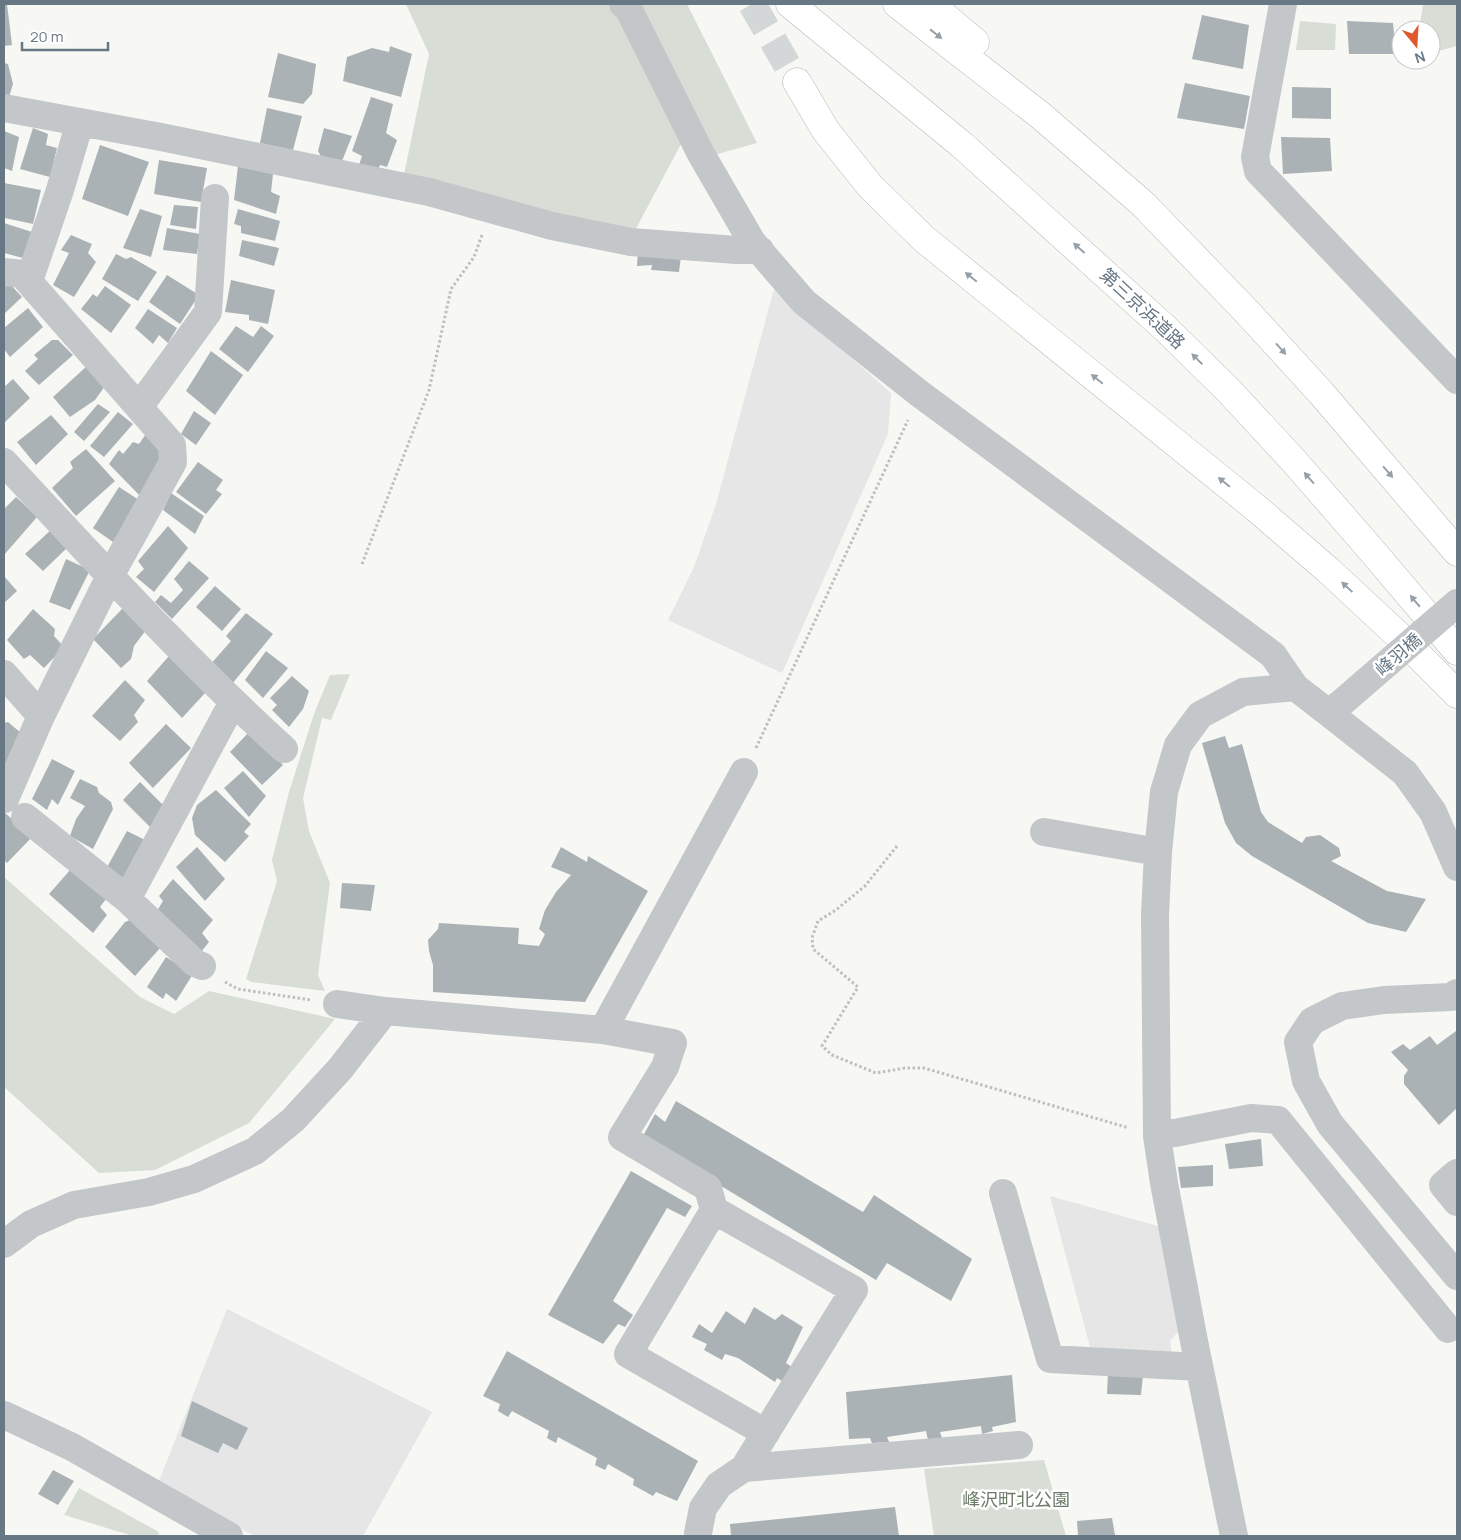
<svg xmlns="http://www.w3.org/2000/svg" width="1461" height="1540" viewBox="0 0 1461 1540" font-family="Manrope,'Noto Sans JP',sans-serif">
	<rect width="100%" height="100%" fill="#f7f7f4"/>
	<path fill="#e5e6e5" d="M774 289 891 393 888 434 782 673 668 620 694 567 716 504Z
		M1050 1196 1165 1228 1184 1325 1170 1341 1172 1355 1090 1347Z
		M227 1309 432 1412 363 1536H254L159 1481Z"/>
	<path fill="#d8ded5" d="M406 4H687L757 143 714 155 689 129 632 236 403 179 429 54Z
		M1426 4H1457V46L1431 53V30H1419L1423 5Z
		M1300 21 1336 24 1335 50H1296Z
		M350 674 331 720 322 718 303 798 309 831 330 883 318 975 325 991 251 982 246 979 277 881 272 860 289 792 314 714 330 675Z
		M4 877 140 997 174 1014 209 991 335 1019 249 1123 155 1170 99 1173 4 1087Z
		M1044 1460 1066 1536H934L924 1469Z
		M79 1488 159 1532 158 1536H133L64 1515Z"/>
	<path fill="#aab2b6" d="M4 4H7L12 45 4 46Z
		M1202 15 1249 25 1243 69 1192 59Z
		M1347 21 1393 23 1396 54H1349Z
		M390 46 412 54 401 97 343 81 347 57 372 48 389 52Z
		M278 53 316 64 312 94 303 104 268 97Z
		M4 63 8 64 13 84 9 97 4 96Z
		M1185 83 1250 96 1244 129 1177 118Z
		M1292 87 1331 88V119L1292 118Z
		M371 97 393 104 386 133 397 140 387 167 380 165 377 173 359 165 362 156 352 151Z
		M267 108 302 116 293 150 260 143Z
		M33 128 48 134 46 145 57 148 50 177 20 169Z
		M324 128 352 136 340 166 322 158 318 151Z
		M4 131 19 137 12 171 4 168Z
		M1281 137 1330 138 1332 171 1283 174Z
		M100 145 149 162 128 216 82 199Z
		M159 160 207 168 201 202 154 194Z
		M238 166 273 174 271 192 280 196 276 214 234 200Z
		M4 183 41 190 33 224 5 218Z
		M174 205 198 207 196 229 170 225Z
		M140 209 162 216 151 257 123 248Z
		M238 209 280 221 275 241 241 233V226L234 224Z
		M4 223 32 232 23 258 4 253Z
		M167 228 200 234 197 254 163 250Z
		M71 235 92 244 88 253 96 262 74 297 53 285 69 253 61 250Z
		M242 240 279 248 274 266 239 256Z
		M638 250 681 256 679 272 651 270 652 265 637 266Z
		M116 254 126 259 131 257 157 272 138 301 102 279Z
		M167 275 199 295 180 324 149 302Z
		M231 280 275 290 268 324 249 320V315L225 312Z
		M8 282 22 297 4 314V285Z
		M105 286 131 305 111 333 81 309 93 294 97 297Z
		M28 308 43 327 10 357 4 349V328Z
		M148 309 177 328 168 343 159 335 153 344 135 328Z
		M236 326 253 337 261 326 274 336 248 372 219 349Z
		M52 340H58L73 355 39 385 25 371 38 359 34 355Z
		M211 351 243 375 215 415 186 391Z
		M87 366 105 386 95 400 70 417 53 397Z
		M13 379 30 398 4 423V387Z
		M98 404 110 412 84 441 74 432Z
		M194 411 211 423 196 445 181 434Z
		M118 412 133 424 104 457 90 446Z
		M51 415 68 434 36 465 17 442Z
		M148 431 166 448 143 499 109 464 119 450 123 454 133 442 139 444Z
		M86 449 115 481 76 516 52 488 73 468 70 462Z
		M198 462 223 480 216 490 222 494 206 514 176 492Z
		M119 487 139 500 113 542 93 528Z
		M171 493 204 516 195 534 163 510Z
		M16 497 37 517 4 555V509Z
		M168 526 188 548 154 592 136 577 144 569 138 561Z
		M54 527 70 545 43 571 25 554Z
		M66 559 90 570 70 610 49 602Z
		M189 561 209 578 172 619 155 602 161 595 171 603 183 590 174 579Z
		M4 576 17 591 4 603Z
		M215 586 241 609 222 631 196 607Z
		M124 607 146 630 134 646 131 659 121 668 93 639Z
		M33 609 55 629 54 636 64 647 44 668 30 655 24 659 7 640Z
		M246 613 273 634 232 684 209 666 231 641 226 636Z
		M266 651 288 668 263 698 245 680Z
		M169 656 206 692 182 718 147 681Z
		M292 676 309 691 303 709 289 727 272 710 277 705 270 698Z
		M125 680 145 700 134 715 138 722 120 741 92 716Z
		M8 722 21 733 4 769V723Z
		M166 724 191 748 153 788 129 763Z
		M251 730 283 765 262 785 230 752Z
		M1225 736 1229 748 1242 744 1261 812 1268 822 1302 843 1306 837 1320 835 1339 848 1341 856 1331 861 1387 891 1426 899 1406 932 1368 923 1252 856 1236 843 1225 823 1202 743Z
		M52 759 75 771 58 805 52 799 47 810 32 799Z
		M243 771 266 796 249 817 224 788Z
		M80 779 97 787 99 793 111 802 113 809 93 849 70 836 76 819 85 806 70 798Z
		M140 782 166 808 151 828 123 800Z
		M216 790 251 824 244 832 249 836 225 862 195 835 192 818 197 805Z
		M4 812 32 837 7 863 4 860Z
		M127 831 145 840 126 879 106 869Z
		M197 847 225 879 205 901 176 867Z
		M561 847 587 862 588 856 648 891 585 1002 433 992V965L429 951 428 940 438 929 439 923 519 928 518 944 539 946 545 934 539 929 545 910 556 892 571 875 551 867Z
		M71 869 106 899 100 907 107 915 93 933 49 894Z
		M173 879 213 920 202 933 209 942 201 952 157 911 163 901 159 896Z
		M342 883 375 885 371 911 340 908Z
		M130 920 161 947 135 976 105 947 125 922Z
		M166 957 193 974 176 1001 166 993 163 999 147 987Z
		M1456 1031 1457 1033V1108L1439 1125 1404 1084V1076L1408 1070 1391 1052 1403 1044 1410 1050 1430 1036 1437 1045Z
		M676 1101 863 1212 874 1195 972 1259 951 1301 887 1263 876 1280 642 1138 655 1114 665 1122Z
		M1261 1139 1263 1166 1229 1169 1225 1144Z
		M1213 1165V1186L1181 1188 1178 1167Z
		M631 1171 692 1206 685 1217 667 1208 613 1301 633 1315 625 1327 618 1324 603 1344 548 1315Z
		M754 1307 775 1320 782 1314 803 1327 786 1363 796 1370 787 1384 777 1378 775 1382 738 1358 725 1354 722 1360 704 1350 707 1344 692 1337 699 1324 712 1333 726 1311 745 1324Z
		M507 1351 698 1461 677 1501 656 1492 653 1496 633 1485 634 1479 608 1464 605 1470 595 1465 597 1458 558 1437 556 1443 547 1438 549 1431 512 1411 508 1417 498 1411 500 1404 483 1396Z
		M1108 1373 1143 1375 1141 1395 1107 1394Z
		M1012 1375 1016 1422 992 1427 993 1431 982 1434 981 1426 940 1432 942 1438 928 1440 926 1431 887 1437 889 1442 872 1443 870 1438 849 1439 846 1392Z
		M192 1401 248 1428 237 1450 223 1443 218 1453 181 1436Z
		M53 1470 74 1481 58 1505 38 1494Z
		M895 1507 899 1536H731L730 1524Z
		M1112 1518 1115 1535 1112 1536H1078L1077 1521Z"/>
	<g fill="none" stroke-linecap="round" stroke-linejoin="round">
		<path stroke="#d3d7d8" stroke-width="28" stroke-dasharray="28 14" stroke-linecap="butt" d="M752 4 797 82"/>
		<defs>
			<path id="highway" d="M790 4 962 145 1166 329 1229 391 1293 460 1367 545 1457 651
				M897 4 1040 115 1143 204 1248 313 1322 394 1457 552
				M930 4 975 42
				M797 82 826 131 870 186 924 239 1256 508 1328 570 1399 636 1457 694"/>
		</defs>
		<use href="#highway" stroke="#b6b9bc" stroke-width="29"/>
		<path stroke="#bdbfc1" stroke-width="3" stroke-dasharray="2.5 2.5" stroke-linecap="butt" d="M362 564 429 390 451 289 474 257 482 235
			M756 748 908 420
			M897 846 865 886 836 910 818 921 812 938 813 949 858 987 822 1046 832 1055 876 1073 905 1068H924L1129 1128
			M225 982 238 989 311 1000"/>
		<path stroke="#c3c7ca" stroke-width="28" d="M623 4 628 8 701 154 752 242 804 302 920 394 1273 655 1295 687
			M1283 4 1255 157 1258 171 1457 380
			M4 108 161 137 429 192 552 226 631 242 736 250H760
			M4 272 22 274 172 445 173 462 110 576 41 716 5 799
			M29 281 60 190 80 122
			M139 407 208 312 215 198
			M4 462C95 560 185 659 284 749
			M4 674 41 716
			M1330 714 1405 773 1433 812 1457 867
			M25 817 127 899 195 963 202 966
			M1044 832 1158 852
			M127 899 233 702
			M1457 993 1451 997 1384 1000 1342 1006 1312 1021 1298 1042 1306 1081 1330 1124 1457 1276
			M337 1004 385 1011 603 1030 744 772
			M603 1030 673 1043 665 1067 622 1137 708 1188 714 1210
			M1157 1133H1175L1251 1118 1278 1120 1448 1329
			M1457 1173 1443 1185 1457 1202
			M1003 1193 1050 1359 1199 1367
			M4 1244 31 1224 74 1205 149 1192 194 1179 255 1151 293 1120 340 1069 385 1011
			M4 1415 72 1447 229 1536
			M744 1468 1019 1445
			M698 1536V1533L703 1508 719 1485 744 1468 854 1290 714 1210 628 1354 766 1433
			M1234 1536 1194 1341 1164 1183 1157 1136 1155 915 1158 852 1164 792 1178 745 1200 715 1243 692 1295 687 1330 714 1339 705"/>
		<use href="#highway" stroke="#fff" stroke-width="28"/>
		<path stroke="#c3c7ca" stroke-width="28" d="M1339 705 1457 603"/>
	</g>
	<defs><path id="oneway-solid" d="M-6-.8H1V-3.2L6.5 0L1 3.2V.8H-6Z" transform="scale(1.25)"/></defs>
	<g fill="#95a0a9">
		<use href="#oneway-solid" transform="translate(936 34) rotate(38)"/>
		<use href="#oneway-solid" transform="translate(1079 248) rotate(-138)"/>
		<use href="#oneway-solid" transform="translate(971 277) rotate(-141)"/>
		<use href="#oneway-solid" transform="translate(1281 349) rotate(48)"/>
		<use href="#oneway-solid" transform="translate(1197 359) rotate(-135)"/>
		<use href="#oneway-solid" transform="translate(1097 379) rotate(-141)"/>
		<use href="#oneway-solid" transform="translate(1388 472) rotate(49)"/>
		<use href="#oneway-solid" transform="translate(1309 478) rotate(-131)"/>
		<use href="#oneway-solid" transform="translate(1224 482) rotate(-141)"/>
		<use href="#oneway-solid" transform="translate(1347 587) rotate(-137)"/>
		<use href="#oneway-solid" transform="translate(1415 601) rotate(-130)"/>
	</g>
	<g text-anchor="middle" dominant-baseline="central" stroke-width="5" stroke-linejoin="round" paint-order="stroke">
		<g font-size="18" fill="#677784" stroke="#fff">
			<text transform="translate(1143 308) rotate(43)">第三京浜道路</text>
			<text transform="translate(1398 654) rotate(-41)">峰羽橋</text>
		</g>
		<g font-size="18" fill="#6a7b66" stroke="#fff">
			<text x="1016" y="1499">峰沢町北公園</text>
		</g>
	</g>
	<rect width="1461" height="1540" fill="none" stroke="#677784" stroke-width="10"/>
	<g transform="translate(1416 45) rotate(162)"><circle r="24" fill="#ffffff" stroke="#c2c9ce"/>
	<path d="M0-4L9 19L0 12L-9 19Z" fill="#de5a2d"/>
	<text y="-8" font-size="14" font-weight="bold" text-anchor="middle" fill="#677784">N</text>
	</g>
	<path d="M22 42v8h86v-8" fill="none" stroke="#677784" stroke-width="2.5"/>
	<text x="30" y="42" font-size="15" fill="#677784" stroke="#ffffff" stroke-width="4" paint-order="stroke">20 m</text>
</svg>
